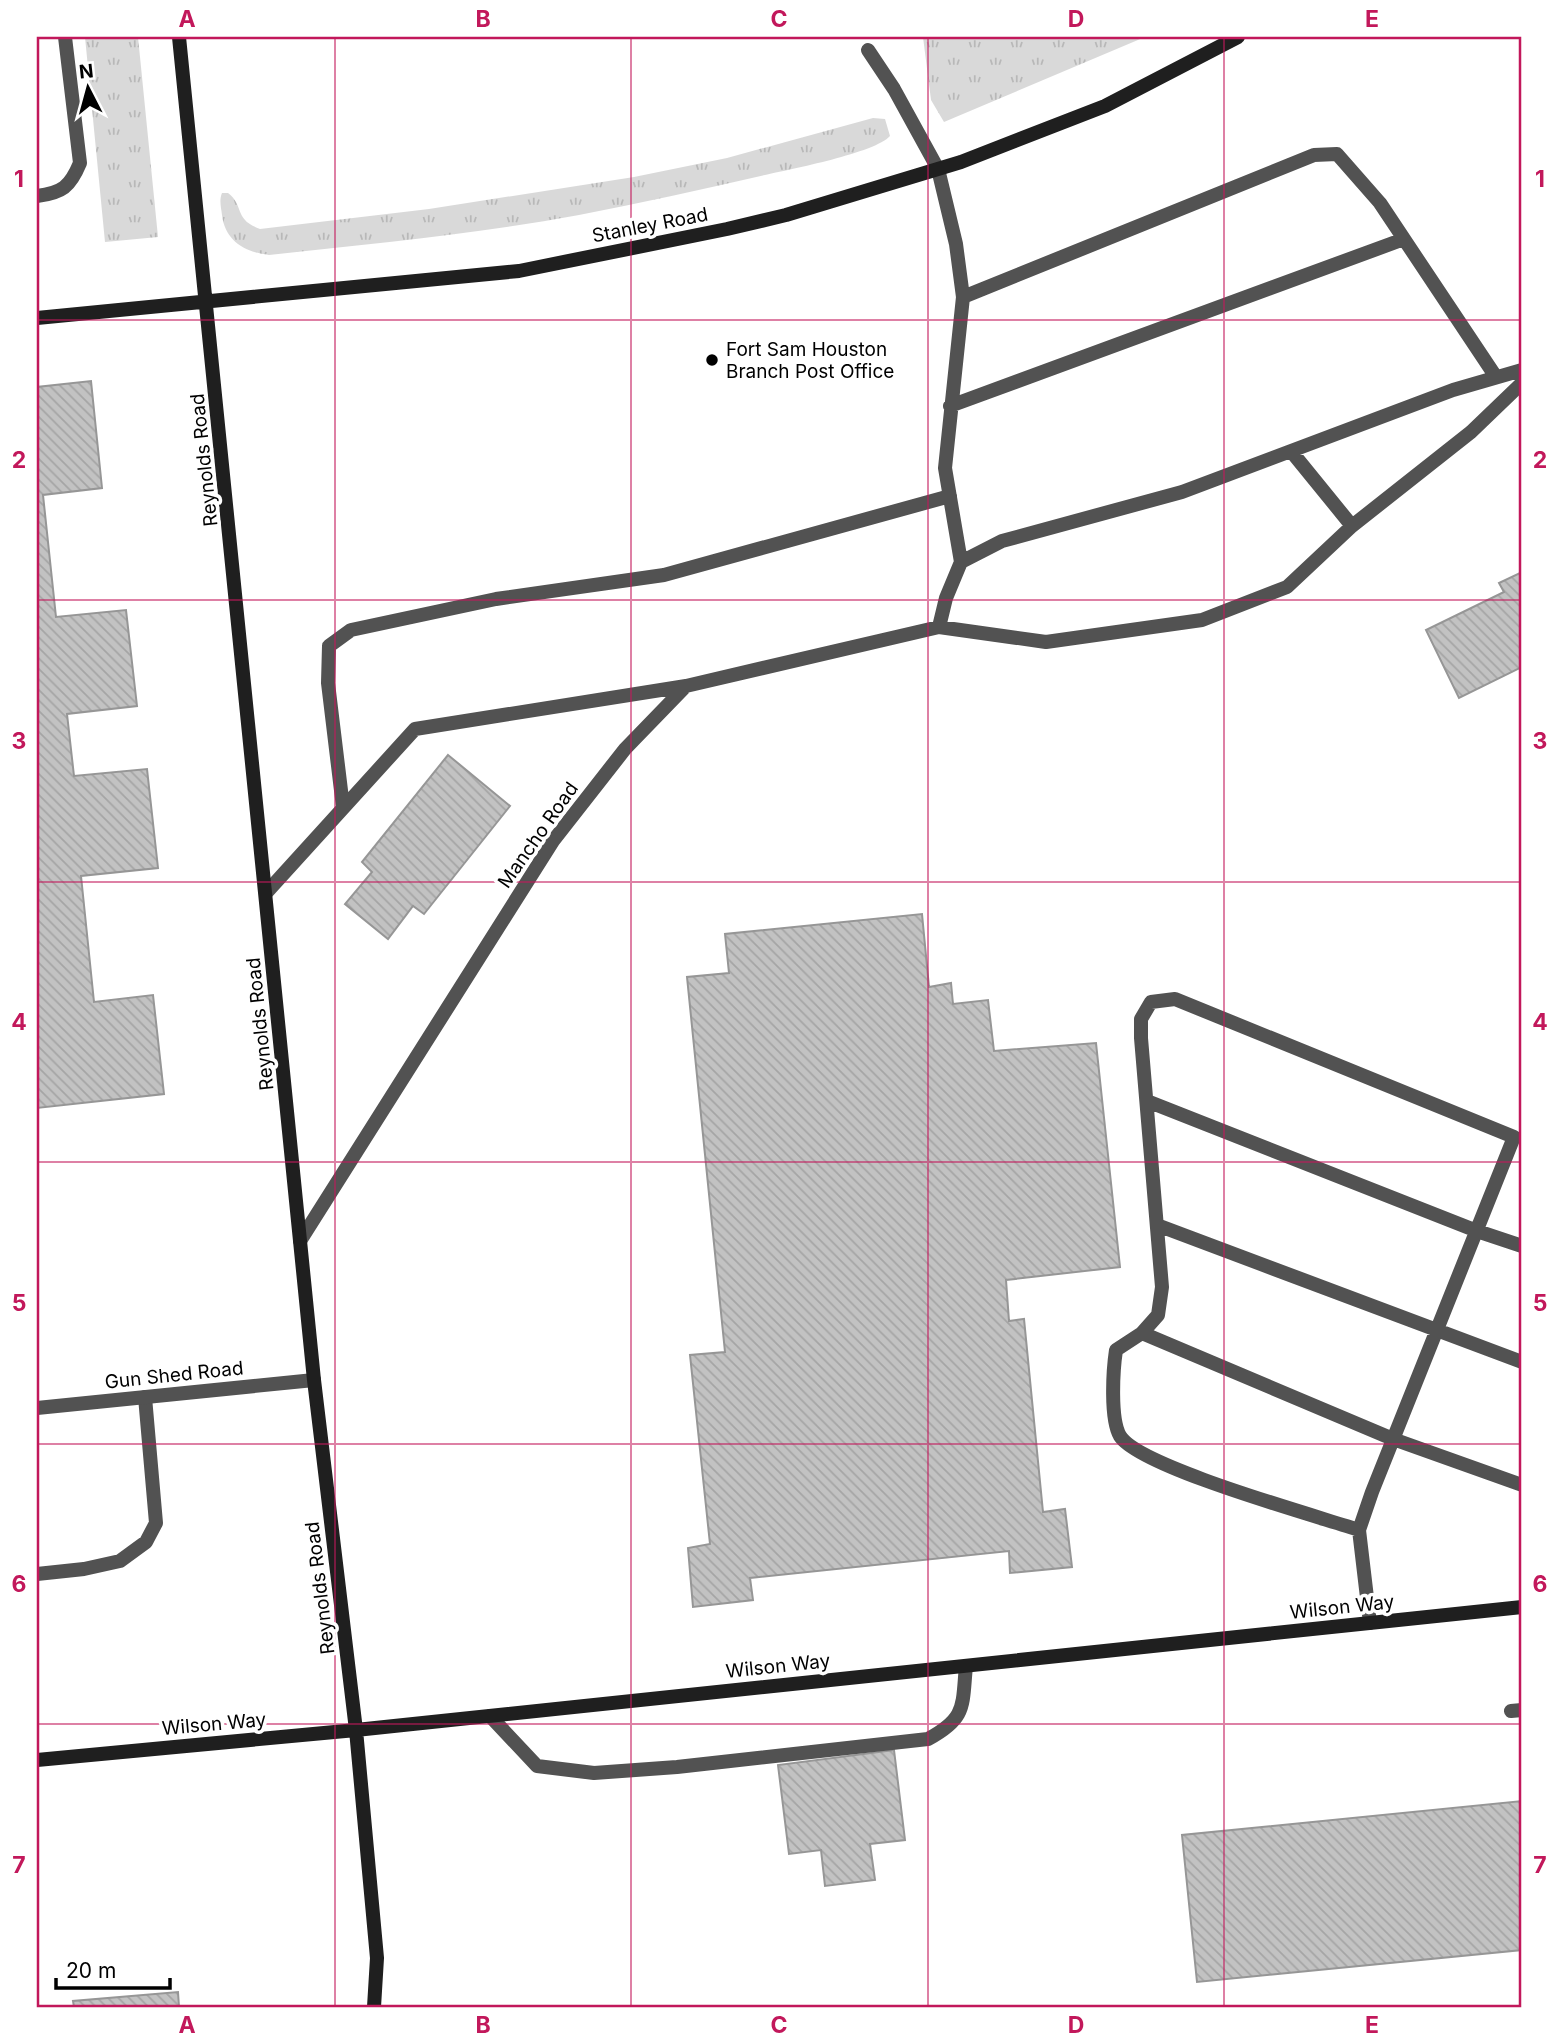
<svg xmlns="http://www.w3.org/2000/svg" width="1559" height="2044" viewBox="0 0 1559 2044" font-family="Inter,sans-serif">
	<defs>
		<pattern id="grass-tufts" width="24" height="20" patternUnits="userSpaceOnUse" patternTransform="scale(1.75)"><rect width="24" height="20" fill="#d9d9d9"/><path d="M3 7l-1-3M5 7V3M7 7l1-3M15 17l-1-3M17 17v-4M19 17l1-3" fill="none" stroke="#b8b8b8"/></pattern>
		<pattern id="building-back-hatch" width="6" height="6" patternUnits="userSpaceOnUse" patternTransform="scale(1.75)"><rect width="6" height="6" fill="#c2c2c2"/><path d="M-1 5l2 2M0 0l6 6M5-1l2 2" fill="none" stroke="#a5a5a5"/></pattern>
	</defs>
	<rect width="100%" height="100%" fill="#fff"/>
	<path fill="url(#grass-tufts)" d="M85 37H138L158 237 105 242Z
		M923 37H1145L944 122 931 100Z
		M873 118 885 119 890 136C875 153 791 169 765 175 703 189 641 203 579 215 477 234 372 244 269 255 245 252 225 241 222 215 221 207 219 200 222 193H228C245 206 233 219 260 229L429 209 634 177 727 158Z"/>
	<path fill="url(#building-back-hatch)" stroke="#969696" stroke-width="2" d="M91 381 102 488 43 495 56 617 126 610 137 706 67 714 74 776 147 769 158 868 81 876 94 1002 153 995 164 1094 37 1108V387Z
		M1522 572V667L1459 698 1426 630 1504 592 1499 583Z
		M448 755 510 806 424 914 413 906 388 939 345 904 372 872 362 862Z
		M922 914 929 987 951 983 953 1004 988 1000 994 1051 1096 1043 1120 1267 1006 1280 1009 1321 1024 1319 1043 1512 1065 1509 1072 1567 1010 1573 1009 1551 750 1578 753 1600 693 1607 688 1548 710 1544 690 1355 725 1352 687 977 729 973 725 934Z
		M894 1750 905 1840 870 1844 875 1880 825 1886 821 1850 789 1854 778 1765Z
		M1522 1801V1950L1197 1982 1182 1835Z
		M178 1992 179 2007H74L73 2001Z"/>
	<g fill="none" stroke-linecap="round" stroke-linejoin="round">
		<path stroke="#525252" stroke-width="14" d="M868 50 894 89 938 169 956 244 963 297 945 468 961 562
			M37 196C62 193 70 187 80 163L65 37
			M963 297 1314 155 1337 154 1380 203 1496 377
			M950 406 1404 239
			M1291 451 1352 526
			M939 627 946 598 961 562 1002 541 1182 492 1453 390 1522 370
			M343 807 328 683 329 646 351 630 496 599 664 575 950 496
			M266 893 415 729 686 686
			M1147 1101 1477 1231 1522 1246
			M1157 1225 1522 1362
			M300 1241 553 841 625 749 686 686 939 627 1046 642 1202 620 1287 587 1352 526 1471 432 1522 383
			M1142 1333 1393 1439 1522 1485
			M1359 1530C1317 1516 1139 1467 1120 1436 1110 1419 1113 1370 1116 1350L1142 1333 1158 1315 1162 1287 1141 1038V1019L1151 1002 1175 999 1514 1137 1372 1492 1359 1530 1370 1623
			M37 1574 84 1569 120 1561 146 1542 156 1523 145 1397
			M1511 1711 1522 1710
			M490 1716 537 1766 594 1773 677 1767 928 1739C967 1718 962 1706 966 1666"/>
		<path stroke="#525252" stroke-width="14" d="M37 1408 314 1380"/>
		<path stroke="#1f1f1f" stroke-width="14" d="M179 37 314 1380 356 1730 377 1958 374 2007
			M37 318 519 271 727 229 786 215 961 162 1105 106 1238 37
			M37 1760 356 1730 1522 1607"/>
	</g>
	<path fill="none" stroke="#c2185b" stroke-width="2" stroke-opacity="0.55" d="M335 37V2007M631 37V2007M928 37V2007M1224 37V2007M37 320H1522M37 600H1522M37 882H1522M37 1162H1522M37 1444H1522M37 1724H1522"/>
	<circle fill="#000" stroke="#fff" stroke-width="2.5" cx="712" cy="360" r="7"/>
	<g text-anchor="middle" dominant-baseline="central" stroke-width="7" stroke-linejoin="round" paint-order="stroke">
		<g font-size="19" fill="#000" stroke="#fff">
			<text transform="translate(650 225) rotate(-11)">Stanley Road</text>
			<text transform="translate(204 460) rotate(-96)">Reynolds Road</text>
			<text transform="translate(538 835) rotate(-55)">Mancho Road</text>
			<text transform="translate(260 1024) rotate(-96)">Reynolds Road</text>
			<text transform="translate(174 1375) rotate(-6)">Gun Shed Road</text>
			<text transform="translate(320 1588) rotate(-97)">Reynolds Road</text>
			<text transform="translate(1342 1607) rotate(-6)">Wilson Way</text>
			<text transform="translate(778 1666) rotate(-6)">Wilson Way</text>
			<text transform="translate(214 1724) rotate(-5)">Wilson Way</text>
		</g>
		<g font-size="19" fill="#000" stroke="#fff" text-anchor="start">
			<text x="726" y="349">Fort Sam Houston<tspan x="726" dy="22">Branch Post Office</tspan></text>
		</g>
	</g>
	<rect width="1559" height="2044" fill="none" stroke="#ffffff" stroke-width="77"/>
	<g transform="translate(88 88) rotate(354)" stroke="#ffffff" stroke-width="5" paint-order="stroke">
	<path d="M0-5L12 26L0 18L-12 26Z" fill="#000000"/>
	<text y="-10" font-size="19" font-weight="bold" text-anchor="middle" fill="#000000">N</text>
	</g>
	<path d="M56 1978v10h114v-10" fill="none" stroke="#000000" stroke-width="3.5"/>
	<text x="66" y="1978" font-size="21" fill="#000000" stroke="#ffffff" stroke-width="5" paint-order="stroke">20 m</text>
	<rect x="38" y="38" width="1482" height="1968" fill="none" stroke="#c2185b" stroke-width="2.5"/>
	<g font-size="23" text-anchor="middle" font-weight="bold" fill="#c2185b">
		<text x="187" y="27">A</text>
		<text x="483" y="27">B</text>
		<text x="779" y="27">C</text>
		<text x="1076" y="27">D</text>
		<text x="1372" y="27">E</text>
		<text x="19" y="187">1</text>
		<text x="1540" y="187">1</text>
		<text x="19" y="468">2</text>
		<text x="1540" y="468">2</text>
		<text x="19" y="749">3</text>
		<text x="1540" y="749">3</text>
		<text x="19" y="1030">4</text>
		<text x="1540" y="1030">4</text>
		<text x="19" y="1311">5</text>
		<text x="1540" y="1311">5</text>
		<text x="19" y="1592">6</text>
		<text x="1540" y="1592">6</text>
		<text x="19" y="1873">7</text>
		<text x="1540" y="1873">7</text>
		<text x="187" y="2033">A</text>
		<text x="483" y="2033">B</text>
		<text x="779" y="2033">C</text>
		<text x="1076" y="2033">D</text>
		<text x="1372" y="2033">E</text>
	</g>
</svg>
